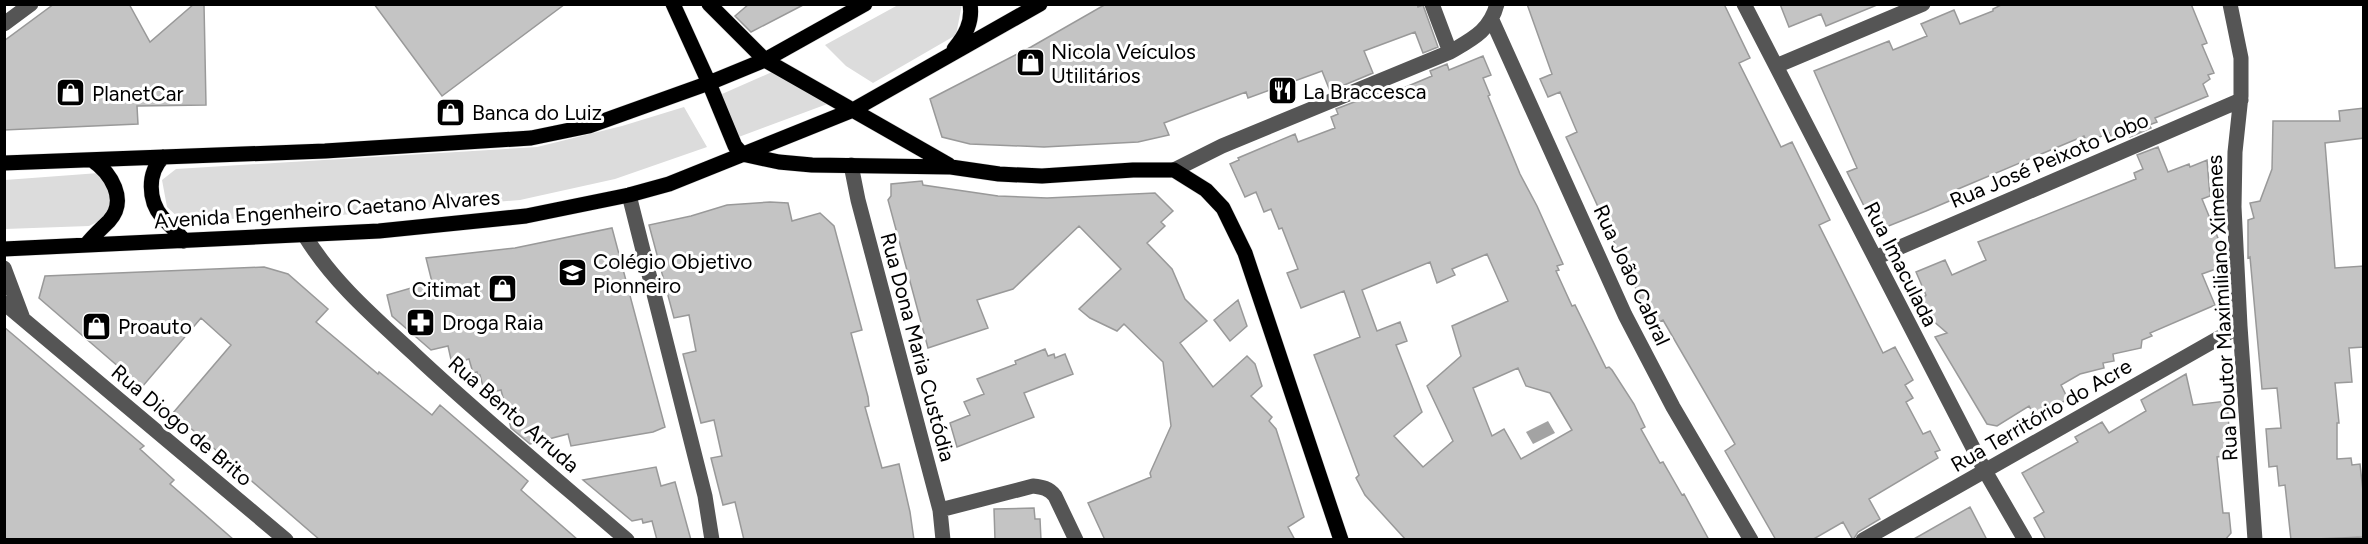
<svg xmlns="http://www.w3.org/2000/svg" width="2368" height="544" viewBox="0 0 2368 544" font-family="Figtree,sans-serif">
	<rect width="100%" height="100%" fill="#fff"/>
	<path fill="#dcdcdc" d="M962 4 956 35 873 83 846 66 825 45 898 5Z
		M772 72 830 103 736 138 722 94Z
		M684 107 707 147 615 179 520 200 317 217 181 220 167 207 162 180 176 169 537 147 622 126Z
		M99 173 109 185V210L99 221 89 226 5 229V180Z"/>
	<path fill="#a3a3a3" d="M1548 421 1555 433 1533 444 1526 432Z"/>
	<path fill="#c4c4c4" stroke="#999" stroke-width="1.5" fill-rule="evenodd" d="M54 4H129L150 42 194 4H204L206 105 137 106 138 124 4 130V41Z
		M374 4H565L442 96Z
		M749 4H805L751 32 735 16Z
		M1106 4H1417L1418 7 1423 5 1438 47 1423 53 1415 32 1364 51 1373 73 1330 91 1322 71 1248 98 1246 92 1164 123 1169 135 1138 142 1044 147 970 144 942 137 930 99 1031 47Z
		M1527 4H1724L1750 58 1739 63 1781 147 1792 142 1830 220 1819 225 1883 353 1895 347 1913 380 1905 385 1913 398 1906 402 1923 434 1930 431 1940 450 1935 452 1938 458 1869 499 1880 519 1858 532 1853 540 1843 522 1812 540H1776L1725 451 1735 444 1663 320 1653 325 1627 270 1566 137 1577 132 1560 92 1548 97 1540 79 1552 74Z
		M1780 4H1877V5L1826 26 1821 14 1789 27Z
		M2003 4H2191L2207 43 2202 45 2214 73 2208 75 2210 79 2203 84 2208 96 2155 118 2157 122 2149 125 2151 128 2130 137 2128 133 2112 140 2109 133 2087 142 2084 136 1951 192 1954 199 1926 211 1886 227 1882 218 1872 222 1847 172 1857 168 1814 71 1889 41 1893 50 1927 36 1921 24 1954 10 1960 24 1993 11V9Z
		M1483 56 1491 75 1483 78 1490 95 1488 96 1520 174 1537 206 1563 264 1557 266 1559 270 1556 271 1572 306 1575 305 1606 368 1609 367 1612 370 1634 404 1645 427 1641 429 1660 463 1663 462 1682 495 1684 494 1709 540H1406L1365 495 1356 478 1359 475 1314 355 1360 337 1344 291 1301 308 1287 273 1298 269 1282 228 1279 229 1271 209 1264 212 1256 192 1245 197 1230 164 1239 160 1238 158 1295 134 1298 142 1335 128 1331 117 1338 114 1336 109 1380 92 1382 97 1432 76 1430 71 1447 64 1449 70ZM1487 254 1508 301 1452 326 1461 356 1427 386 1453 441 1423 467 1394 436 1422 412 1396 345 1407 341 1400 322 1377 331 1362 290 1430 262 1437 283 1455 275 1452 269ZM1518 368 1526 386 1550 393 1572 430 1521 459 1504 429 1492 436 1473 388Z
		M2364 108V138L2325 143 2335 268 2364 266V347L2349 348 2352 382 2335 383 2339 423H2337V459L2351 458 2352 465 2360 464 2364 500V537L2291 540 2285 485 2279 486 2277 466 2269 467 2266 429 2281 428 2277 388 2262 389 2250 257 2248 258V220L2254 218 2250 203 2260 201 2272 169 2273 121H2340L2339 111Z
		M2158 147 2168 172 2189 164 2190 167 2207 160 2210 196 2202 199 2227 260V265L2202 274 2215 305 2150 333 2152 336 2142 340 2141 348 2113 354 2114 361 2103 363 2104 368 2080 374 2061 385 2068 399 2036 418 2029 406 1997 426 1987 424 1935 337 1947 333 1916 306 1926 295 1916 272 1945 260 1952 275 1986 260 1978 242 2136 179 2134 173 2143 169 2137 155Z
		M922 181 923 185 998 196 1047 198 1155 193 1173 211 1161 222 1165 226 1147 243 1172 269 1185 299 1207 321 1180 343 1213 387 1247 356 1255 364 1262 386 1251 396 1272 417 1269 421 1276 429 1304 517 1288 527 1295 540H1105L1088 503 1151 477 1150 473 1171 426 1163 362 1124 324 1117 331 1090 318 1079 309 1121 269 1079 226 1013 289 977 300 988 328 928 348 888 200 891 196V184Z
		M770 202 788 203 792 221 820 213 834 226 862 330 851 333 868 397 869 406 865 407 882 468 899 464 910 512 914 540H744L735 502 723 505 711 458 722 456 714 420 701 423 683 354 696 351 689 315 674 318 649 225 691 216 727 205Z
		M612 228 665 427 653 432 571 446 568 434 530 444 511 428 501 390 485 394 480 375 478 376 477 372 473 373 469 359 452 364 448 346 431 350 392 316 387 295 432 282 426 258 515 248Z
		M264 267 288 274 328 309 316 322 378 374 379 372 432 415 440 405 528 481 521 490 578 540H320L173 413 231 345 201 318 142 387 39 298 45 276Z
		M1238 300 1247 326 1230 341 1214 320Z
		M4 327 144 446 140 449 174 480 170 484 234 540H4Z
		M1045 349 1048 356 1054 354 1055 358 1065 354 1073 374 1024 393 1034 417 957 447 950 423 970 415 964 402 984 394 977 379 1016 364 1015 361Z
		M2186 374 2193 405 2227 401 2231 455 2217 457 2223 513H2229L2231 533 2225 540H2046L2034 518 2044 512 2022 473 2078 442 2075 437 2102 422 2109 433 2146 411 2141 400Z
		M656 467 661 486 675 482 691 540H657L652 521 643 523 642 519 632 521 583 480Z
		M1970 507 1987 540H1912Z
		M1034 508 1035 519H1040L1041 540H995L994 509Z"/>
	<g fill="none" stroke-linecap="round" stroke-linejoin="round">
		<defs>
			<path id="major" d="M673 4 709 83 735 146 742 154 779 162 812 165 951 167 999 174 1042 176 1133 170H1174L1206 190 1223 208 1245 253 1341 540
				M709 4 765 60 949 165
				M954 49C965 36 973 22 970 4
				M163 157C147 173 148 200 162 217 170 226 176 230 184 241
				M4 163 325 151 531 138 589 126 709 83 765 60 865 4
				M86 245C93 236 101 229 109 221 128 200 111 173 92 160
				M4 249 379 231 526 216 629 195 669 184 853 110 1040 4"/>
		</defs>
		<use href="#major" stroke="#dbdbdb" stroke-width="16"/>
		<path stroke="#555" stroke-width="15" d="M1432 4 1450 52
			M1744 4 1985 471 2025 540
			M2230 4 2241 58V96L2235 152 2234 207 2240 326 2255 540
			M1492 20 1625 315 1673 407 1751 540
			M4 24 31 4
			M1776 66 1923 4
			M851 165 858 200 940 510 943 540
			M1174 170 1222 146 1450 52C1472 39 1490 31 1497 4
			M629 195 705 496 712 540
			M305 236C333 282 374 317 413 353 482 418 555 478 627 540
			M1875 258 2241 100
			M4 268 22 316
			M4 303 286 540
			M940 510 1033 486C1042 487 1049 488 1055 496L1076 540
			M1863 540 2240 326"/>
		<use href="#major" stroke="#000" stroke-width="15"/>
	</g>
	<defs>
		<symbol id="shop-square" viewBox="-11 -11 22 22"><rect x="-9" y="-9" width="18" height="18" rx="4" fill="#000" stroke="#fff"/><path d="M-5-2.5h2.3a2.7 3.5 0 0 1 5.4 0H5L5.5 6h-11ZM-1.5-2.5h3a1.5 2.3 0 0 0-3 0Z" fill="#fff"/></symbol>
		<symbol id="restaurant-square" viewBox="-11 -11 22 22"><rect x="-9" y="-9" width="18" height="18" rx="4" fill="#000" stroke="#fff"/><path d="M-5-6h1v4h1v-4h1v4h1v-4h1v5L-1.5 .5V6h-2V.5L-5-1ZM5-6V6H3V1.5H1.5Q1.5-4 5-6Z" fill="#fff"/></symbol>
		<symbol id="school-square" viewBox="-11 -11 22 22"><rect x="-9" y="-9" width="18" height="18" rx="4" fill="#000" stroke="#fff"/><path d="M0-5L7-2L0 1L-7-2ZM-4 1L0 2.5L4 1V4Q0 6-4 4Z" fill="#fff"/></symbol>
		<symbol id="pharmacy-square" viewBox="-11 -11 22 22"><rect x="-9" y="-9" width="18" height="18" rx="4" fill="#000" stroke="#fff"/><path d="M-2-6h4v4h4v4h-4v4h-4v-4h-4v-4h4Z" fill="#fff"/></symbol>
	</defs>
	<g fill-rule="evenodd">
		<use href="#shop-square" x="1014" y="46" width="33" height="33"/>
		<use href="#restaurant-square" x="1266" y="74" width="33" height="33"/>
		<use href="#shop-square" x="54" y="76" width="33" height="33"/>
		<use href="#shop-square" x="434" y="96" width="33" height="33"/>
		<use href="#school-square" x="556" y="256" width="33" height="33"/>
		<use href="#shop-square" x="486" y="272" width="33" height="33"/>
		<use href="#pharmacy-square" x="404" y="306" width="33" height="33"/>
		<use href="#shop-square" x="80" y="310" width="33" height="33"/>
	</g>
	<g text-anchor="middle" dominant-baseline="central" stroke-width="6" stroke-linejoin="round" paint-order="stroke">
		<g font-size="21" fill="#000" stroke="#fff" text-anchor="start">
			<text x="1051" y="51">Nicola Veículos<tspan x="1051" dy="24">Utilitários</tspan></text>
			<text x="1303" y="91">La Braccesca</text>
			<text x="92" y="93">PlanetCar</text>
			<text x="472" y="112">Banca do Luiz</text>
			<text x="593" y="261">Colégio Objetivo<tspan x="593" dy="24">Pionneiro</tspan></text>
			<text x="481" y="289" text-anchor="end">Citimat</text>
			<text x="442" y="322">Droga Raia</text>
			<text x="118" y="326">Proauto</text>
		</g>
		<g font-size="21" fill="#000" stroke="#fff">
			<text transform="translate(2049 160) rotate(-23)">Rua José Peixoto Lobo</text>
			<text transform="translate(327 209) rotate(-4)">Avenida Engenheiro Caetano Alvares</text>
			<text transform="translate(1901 264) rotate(63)">Rua Imaculada</text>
			<text transform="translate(1632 275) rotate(65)">Rua João Cabral</text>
			<text transform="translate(2222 308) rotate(-93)">Rua Doutor Maximiliano Ximenes</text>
			<text transform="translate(918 347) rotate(75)">Rua Dona Maria Custódia</text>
			<text transform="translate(514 414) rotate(41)">Rua Bento Arruda</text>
			<text transform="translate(2041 415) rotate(-30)">Rua Território do Acre</text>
			<text transform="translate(182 425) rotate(40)">Rua Diogo de Brito</text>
		</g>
	</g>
	<rect width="2368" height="544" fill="none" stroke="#000000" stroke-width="12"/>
</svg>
